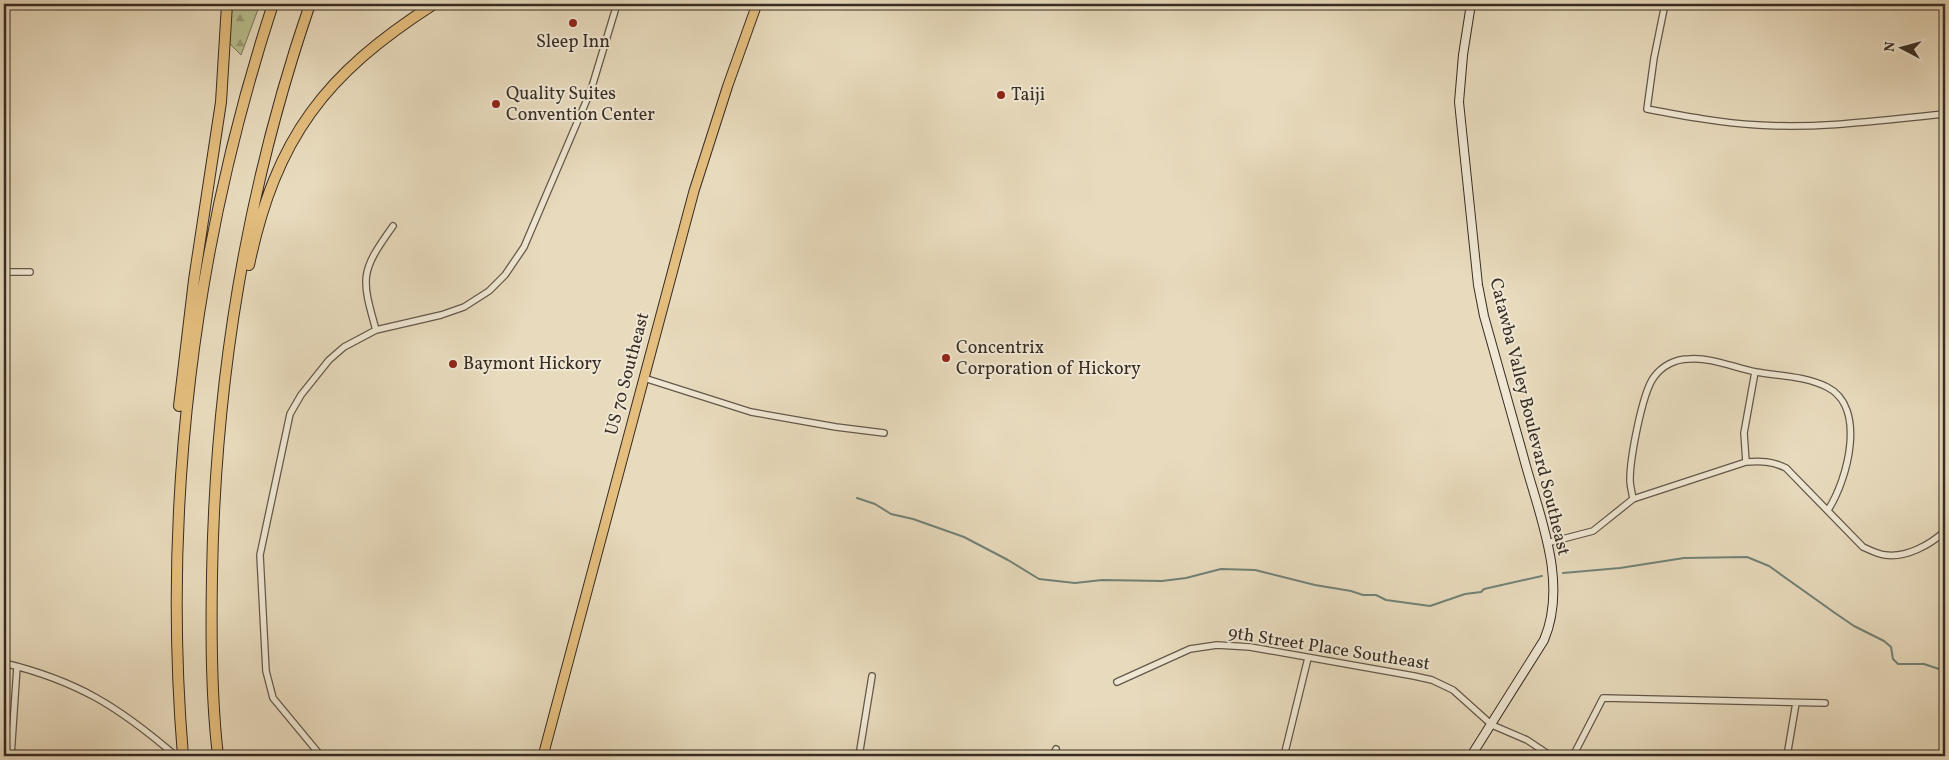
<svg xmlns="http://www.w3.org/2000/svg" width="1949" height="760" viewBox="0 0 1949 760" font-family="Vollkorn,serif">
	<defs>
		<pattern id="forest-firs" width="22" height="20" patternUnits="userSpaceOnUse" patternTransform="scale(1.25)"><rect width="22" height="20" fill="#b9bf8f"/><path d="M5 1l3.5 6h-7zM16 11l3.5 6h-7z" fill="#979b75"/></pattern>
	</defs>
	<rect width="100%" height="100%" fill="#e8dbbd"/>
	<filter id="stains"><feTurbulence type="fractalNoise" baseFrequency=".004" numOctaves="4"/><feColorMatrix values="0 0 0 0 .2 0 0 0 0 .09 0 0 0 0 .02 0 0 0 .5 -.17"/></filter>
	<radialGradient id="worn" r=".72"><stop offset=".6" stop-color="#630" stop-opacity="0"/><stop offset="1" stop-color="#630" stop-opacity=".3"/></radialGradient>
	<path fill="url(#forest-firs)" stroke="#78765a" d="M227 4H260L241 55 226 40Z"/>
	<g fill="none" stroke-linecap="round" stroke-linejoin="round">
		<path stroke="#718277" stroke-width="2" d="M857 498 875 504 891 514 913 519 964 537 1008 560 1039 579 1075 583 1102 580 1162 581 1186 578 1221 569 1255 570 1315 585 1351 591 1363 595H1376L1386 600 1430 606 1465 594 1481 592 1484 589 1542 576
			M1563 573 1620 568 1684 558 1747 557 1769 566 1835 613 1854 626 1884 641 1891 647 1893 659 1898 664H1924L1945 671"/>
		<defs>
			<path id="street" d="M1665 4 1654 58 1647 109C1684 116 1721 123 1758 125 1820 129 1884 120 1945 114
				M4 272H30
				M376 330C361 277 360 272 393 226
				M644 378 751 412 836 427 884 433
				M1746 462 1744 433 1755 372
				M1633 499C1632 492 1630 486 1630 480 1630 459 1642 393 1654 377 1662 366 1675 359 1689 359 1711 357 1735 368 1756 372 1779 376 1805 376 1827 387 1867 407 1848 479 1828 510
				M1547 543 1593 531 1633 499 1746 462C1761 461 1772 461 1786 468L1863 547C1870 550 1877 554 1885 555 1906 558 1930 545 1945 531
				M4 663C78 681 119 707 176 756
				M1117 682 1190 649 1217 645 1250 647 1414 676 1432 680 1453 690 1492 725 1527 740 1551 756
				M11 756 17 667
				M321 756 273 698 266 671 260 555 290 414 301 395 329 360 344 347 376 330 441 315 464 307 489 291 505 275 524 247 591 90 617 4
				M859 756 872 676
				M1053 756 1056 749
				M1284 756 1308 658
				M1573 756 1603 698 1825 703
				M1787 756 1796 703"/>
			<path id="secondary" d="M1471 4 1463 55 1459 102 1478 285 1484 316C1497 362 1510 408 1523 455 1538 513 1569 581 1544 640L1471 756"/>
			<path id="primary" d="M543 756 694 191 728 85 757 4"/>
			<path id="highway" d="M249 265C276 137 325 74 434 4
				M179 406 194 280 221 102 227 4
				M183 756C162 502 194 246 273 4
				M218 756C211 697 211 636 212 576 215 382 247 188 310 4"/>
		</defs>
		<use href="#street" stroke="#63584a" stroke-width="8"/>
		<use href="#secondary" stroke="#372c24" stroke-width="10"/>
		<use href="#primary" stroke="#372c24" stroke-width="11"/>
		<use href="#highway" stroke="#372c24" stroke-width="12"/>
		<use href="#street" stroke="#f0e8d4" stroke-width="5.5"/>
		<use href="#secondary" stroke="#f0e8d4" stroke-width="8"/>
		<use href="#primary" stroke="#e4be7e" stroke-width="9"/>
		<use href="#highway" stroke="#e4be7e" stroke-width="10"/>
	</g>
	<g fill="#8f2418" stroke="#f0e8d4" stroke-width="2">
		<circle cx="573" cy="23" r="5"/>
		<circle cx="1001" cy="95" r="5"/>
		<circle cx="496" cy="104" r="5"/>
		<circle cx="946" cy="358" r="5"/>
		<circle cx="453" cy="364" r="5"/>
	</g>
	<g text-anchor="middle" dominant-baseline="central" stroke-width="4" stroke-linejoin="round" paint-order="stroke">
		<g font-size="18" fill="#372c24" stroke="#f0e8d4" text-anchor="start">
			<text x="573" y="42" text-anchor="middle">Sleep Inn</text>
			<text x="506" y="94">Quality Suites<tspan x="506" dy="21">Convention Center</tspan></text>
			<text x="1011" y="95">Taiji</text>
			<text x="956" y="348">Concentrix<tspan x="956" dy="21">Corporation of Hickory</tspan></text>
			<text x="463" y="364">Baymont Hickory</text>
		</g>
		<g font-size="18" fill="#372c24" stroke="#f0e8d4">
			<text transform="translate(628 374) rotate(-75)">US 70 Southeast</text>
			<text transform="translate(1529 417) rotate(76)">Catawba Valley Boulevard Southeast</text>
			<text transform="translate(1329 649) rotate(9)">9th Street Place Southeast</text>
		</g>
	</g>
	<rect width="1949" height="760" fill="none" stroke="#e8dbbd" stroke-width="20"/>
	<rect x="5" y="5" width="1939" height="750" fill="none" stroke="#372c24" stroke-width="2.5"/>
	<rect x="10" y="10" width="1929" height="740" fill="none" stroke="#372c24"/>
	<g transform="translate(1902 48) rotate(276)" stroke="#f0e8d4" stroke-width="4" paint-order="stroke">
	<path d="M0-4L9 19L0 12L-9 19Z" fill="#372c24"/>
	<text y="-8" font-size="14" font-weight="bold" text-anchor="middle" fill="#372c24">N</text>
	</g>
	<rect width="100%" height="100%" filter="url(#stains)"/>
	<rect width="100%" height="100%" fill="url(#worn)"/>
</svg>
